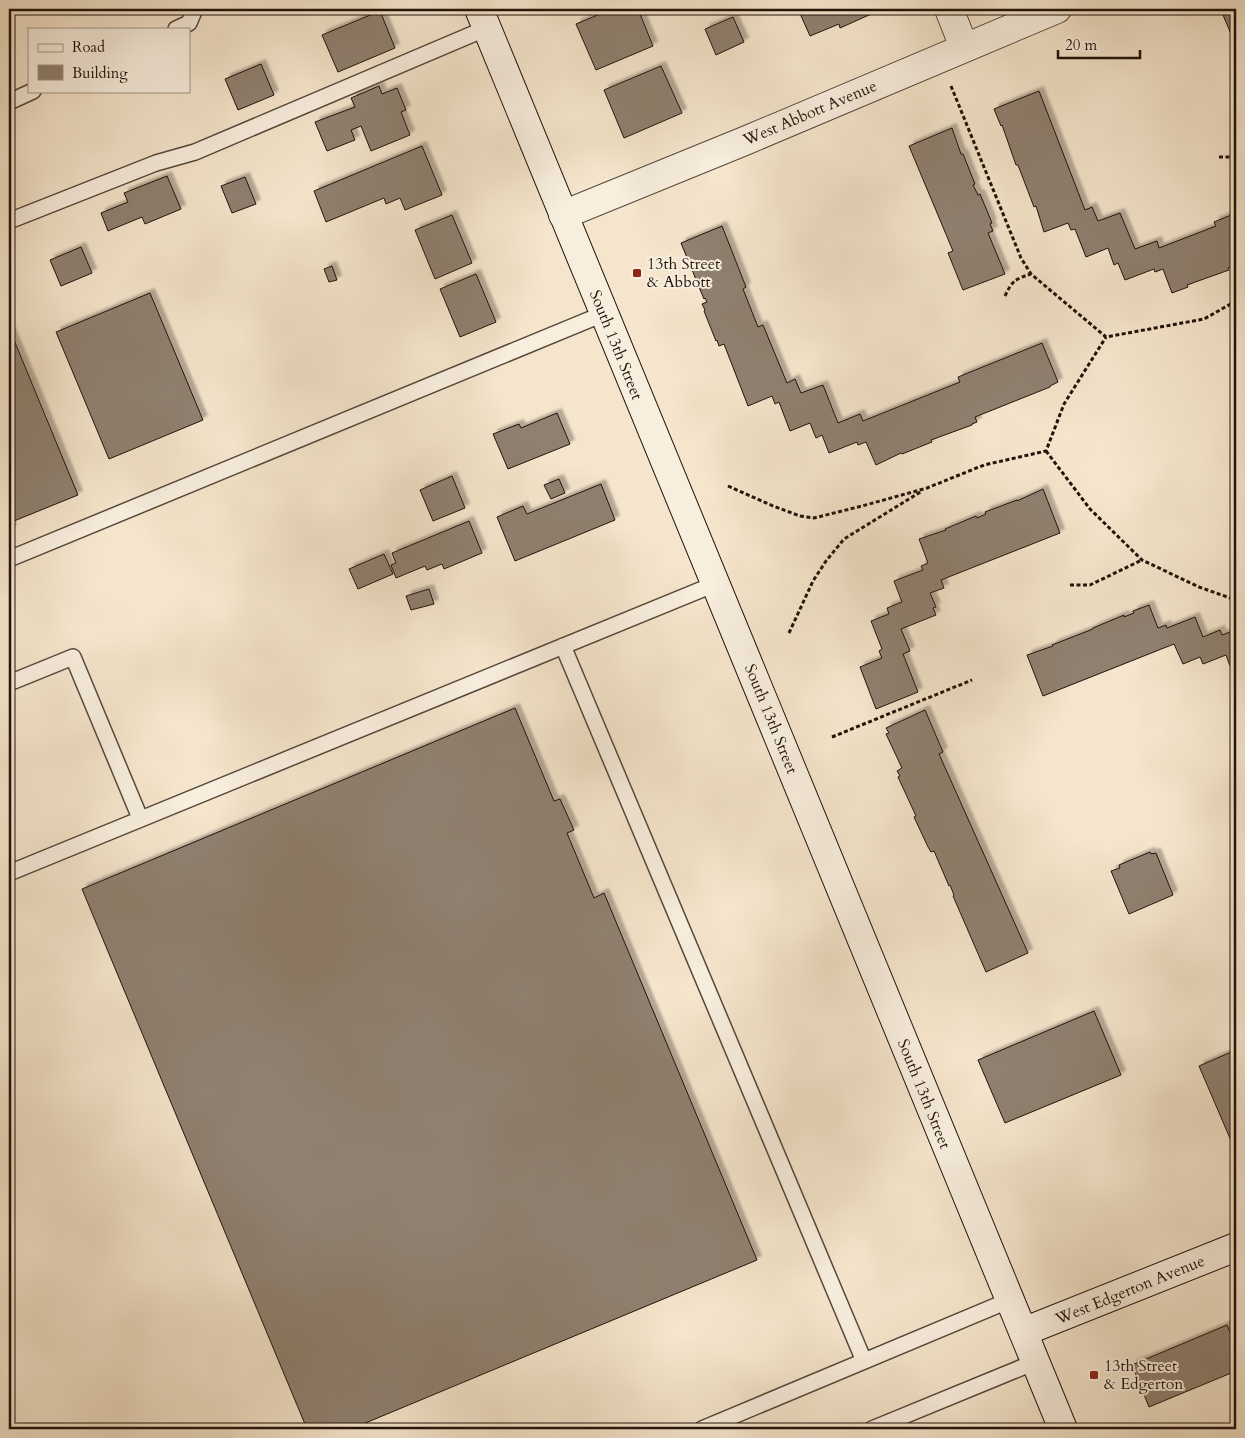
<svg xmlns="http://www.w3.org/2000/svg" width="1245" height="1438" viewBox="0 0 1245 1438" font-family="Cardo,serif">
	<defs>
		<filter id="shadow"><feDropShadow dx="4.5" dy="-4.5" stdDeviation="1" flood-color="#0004"/></filter>
	</defs>
	<rect width="100%" height="100%" fill="#f5e5cc"/>
	<filter id="stains"><feTurbulence type="fractalNoise" baseFrequency=".004" numOctaves="4"/><feColorMatrix values="0 0 0 0 .2 0 0 0 0 .09 0 0 0 0 .02 0 0 0 .5 -.17"/></filter>
	<radialGradient id="worn" r=".72"><stop offset=".6" stop-color="#630" stop-opacity="0"/><stop offset="1" stop-color="#630" stop-opacity=".3"/></radialGradient>
	<path fill="#8f806f" stroke="#21120a" filter="url(#shadow)" d="M612 9H638L653 46 596 70 576 24Z
		M798 9H877L878 11 840 28 839 24 810 36Z
		M1236 9V46L1223 15Z
		M380 11 395 48 338 72 322 35Z
		M733 17 744 42 716 55 705 29Z
		M261 64 274 95 238 110 225 79Z
		M661 66 682 113 624 138 604 90Z
		M379 86 382 94 397 88 406 110 401 112 410 135 371 151 361 126 351 130 355 140 327 151 315 122 355 107 351 98Z
		M1039 91 1085 210 1092 207 1098 221 1120 213 1135 249 1157 241 1159 248 1216 226 1214 222 1236 213V260L1232 261 1234 265 1228 268 1229 270 1187 285 1188 287 1172 293 1163 269 1155 272 1154 269 1125 280 1118 263 1114 265 1108 248 1086 257 1075 229 1071 230 1068 223 1044 232 1036 206 1034 207 1018 165H1016L1002 125 1001 126 994 109Z
		M952 128 961 154H963L975 184 973 185 978 195 980 194 992 223 990 224 993 231 988 233 1005 274 963 290 948 253 953 251 909 146Z
		M422 146 442 195 405 210 400 198 386 204 384 198 326 222 314 191Z
		M167 176 181 209 145 224 142 217 108 231 101 213 128 202 124 193Z
		M245 177 256 204 232 213 221 186Z
		M452 215 472 263 435 279 415 230Z
		M722 226 746 287 743 289 758 327 763 325 787 383 795 379 801 393 823 385 838 423 860 414 863 421 960 382 958 377 1042 343 1058 382 1050 386V387L975 417 977 422 972 424V425L931 440 932 442 902 454 901 453 876 465 866 442 858 445 857 442 829 453 822 435 816 438 810 423 790 431 779 402 775 404 772 396 748 406 724 344 719 346 717 340 716 341 704 311 705 310 702 304 707 302 705 298 704 299 681 243Z
		M81 247 92 273 61 286 50 260Z
		M332 266 337 280 329 282 324 269Z
		M476 274 496 322 460 337 440 289Z
		M150 293 203 420 109 459 56 332Z
		M9 328 78 495 9 523 12 529 9 530Z
		M557 413 570 444 508 469 493 434 519 424 521 428Z
		M452 476 465 508 433 521 420 490Z
		M559 479 565 493 551 499 544 485Z
		M601 484 615 520 515 561 497 517 523 506 527 514Z
		M1043 489 1060 533 941 580 944 588 930 593 936 607 933 608 936 615 901 629 910 651 903 654 918 692 876 709 860 667 882 658 879 651 882 649 871 621 889 614 887 608 902 602 894 581 923 570 921 566 928 563 919 539 946 530 945 529 976 516 977 518 986 514 985 512 1017 500V501Z
		M469 521 482 553 444 569 442 564 427 570 425 566 396 578 391 565 396 563 392 553Z
		M384 554 393 574 358 589 349 569Z
		M429 589 434 604 411 610 406 596Z
		M1149 605 1158 628 1166 625 1167 628 1195 617 1203 637 1220 630 1222 635 1236 630V664L1230 666 1226 655 1203 664 1200 657 1183 664 1174 644 1043 696 1027 655 1053 646 1052 645 1093 629V628L1124 615V617L1134 613 1133 611Z
		M515 708 554 801 560 799 574 830 567 833 594 898 604 893 757 1260 351 1429H307L82 889Z
		M925 710 943 752 939 754 1028 953 986 972 953 896 954 895 950 885 949 886 934 851 931 852 928 847 914 817 916 816 898 777 900 776 897 771 902 768 886 734 889 733 886 728Z
		M1150 852 1151 854 1156 853 1173 895 1129 914 1111 871 1120 868 1119 865Z
		M1094 1011 1121 1075 1005 1123 978 1060Z
		M1236 1050V1141L1232 1143 1199 1066Z
		M1227 1325 1236 1346V1371L1149 1407 1132 1365Z"/>
	<g fill="none" stroke-linecap="round" stroke-linejoin="round">
		<defs>
			<path id="lane" d="M176 29 189 23 195 9
				M9 102 33 91
				M9 221 156 163 195 152 487 28
				M9 559 603 314
				M563 646 864 1361
				M9 683 73 657 140 818
				M9 873 715 584
				M702 1429 1010 1300
				M872 1429 1035 1362"/>
			<path id="street" d="M949 9 964 47
				M563 215 747 140 1057 9"/>
			<path id="secondary" d="M479 9 1063 1429
				M1023 1332 1236 1247"/>
		</defs>
		<use href="#lane" stroke="#56473a" stroke-width="18"/>
		<use href="#street" stroke="#56473a" stroke-width="30"/>
		<use href="#secondary" stroke="#21120a" stroke-width="30"/>
		<path stroke="#21120a" stroke-width="3" stroke-dasharray="4 2.5" stroke-linecap="butt" d="M951 86 1021 258 1031 274 1106 337 1204 319 1236 301
			M1219 157H1236
			M1005 296C1012 281 1015 279 1031 274
			M1046 451 1090 509 1142 560 1199 587 1236 600
			M728 486 773 506 800 516 814 518 862 506 927 488 984 465 1046 451 1064 404 1106 337
			M1070 585H1090L1142 560
			M789 633 813 581 826 561 844 539 922 491
			M832 737 972 680"/>
		<use href="#lane" stroke="#f8eede" stroke-width="15"/>
		<use href="#street" stroke="#f8eede" stroke-width="28"/>
		<use href="#secondary" stroke="#f8eede" stroke-width="28"/>
	</g>
	<g fill="#8f2418" stroke="#f8eede" stroke-width="2">
		<rect x="632" y="268" width="10" height="10" rx="2.5"/>
		<rect x="1089" y="1370" width="10" height="10" rx="2.5"/>
	</g>
	<g text-anchor="middle" dominant-baseline="central" stroke-width="4" stroke-linejoin="round" paint-order="stroke">
		<g font-size="16" fill="#21120a" stroke="#f8eede">
			<text transform="translate(810 113) rotate(-23)">West Abbott Avenue</text>
			<text transform="translate(616 345) rotate(68)">South 13th Street</text>
			<text transform="translate(771 719) rotate(68)">South 13th Street</text>
			<text transform="translate(924 1094) rotate(68)">South 13th Street</text>
			<text transform="translate(1130 1290) rotate(-22)">West Edgerton Avenue</text>
		</g>
		<g font-size="16" fill="#21120a" stroke="#f8eede" text-anchor="start">
			<text x="647" y="264">13th Street<tspan x="647" dy="18">&amp; Abbott</tspan></text>
			<text x="1104" y="1366">13th Street<tspan x="1104" dy="18">&amp; Edgerton</tspan></text>
		</g>
	</g>
	<rect width="1245" height="1438" fill="none" stroke="#f5e5cc" stroke-width="30"/>
	<rect x="10" y="10" width="1225" height="1418" fill="none" stroke="#21120a" stroke-width="2.5"/>
	<rect x="15" y="15" width="1215" height="1408" fill="none" stroke="#21120a"/>
	<rect x="28" y="28" width="162" height="65" fill="#f8eede" stroke="#a29689"/>
	<rect x="38" y="44" width="25" height="8" fill="#f8eede" stroke="#a29689"/>
	<text x="72" y="52" font-size="15" fill="#21120a">Road</text>
	<rect x="38" y="65" width="25" height="15" fill="#8f806f" stroke="#a29689"/>
	<text x="72" y="78" font-size="15" fill="#21120a">Building</text>
	<path d="M1058 50v8h82v-8" fill="none" stroke="#21120a" stroke-width="2.5"/>
	<text x="1065" y="50" font-size="15" fill="#21120a" stroke="#f8eede" stroke-width="4" paint-order="stroke">20 m</text>
	<rect width="100%" height="100%" filter="url(#stains)"/>
	<rect width="100%" height="100%" fill="url(#worn)"/>
</svg>
